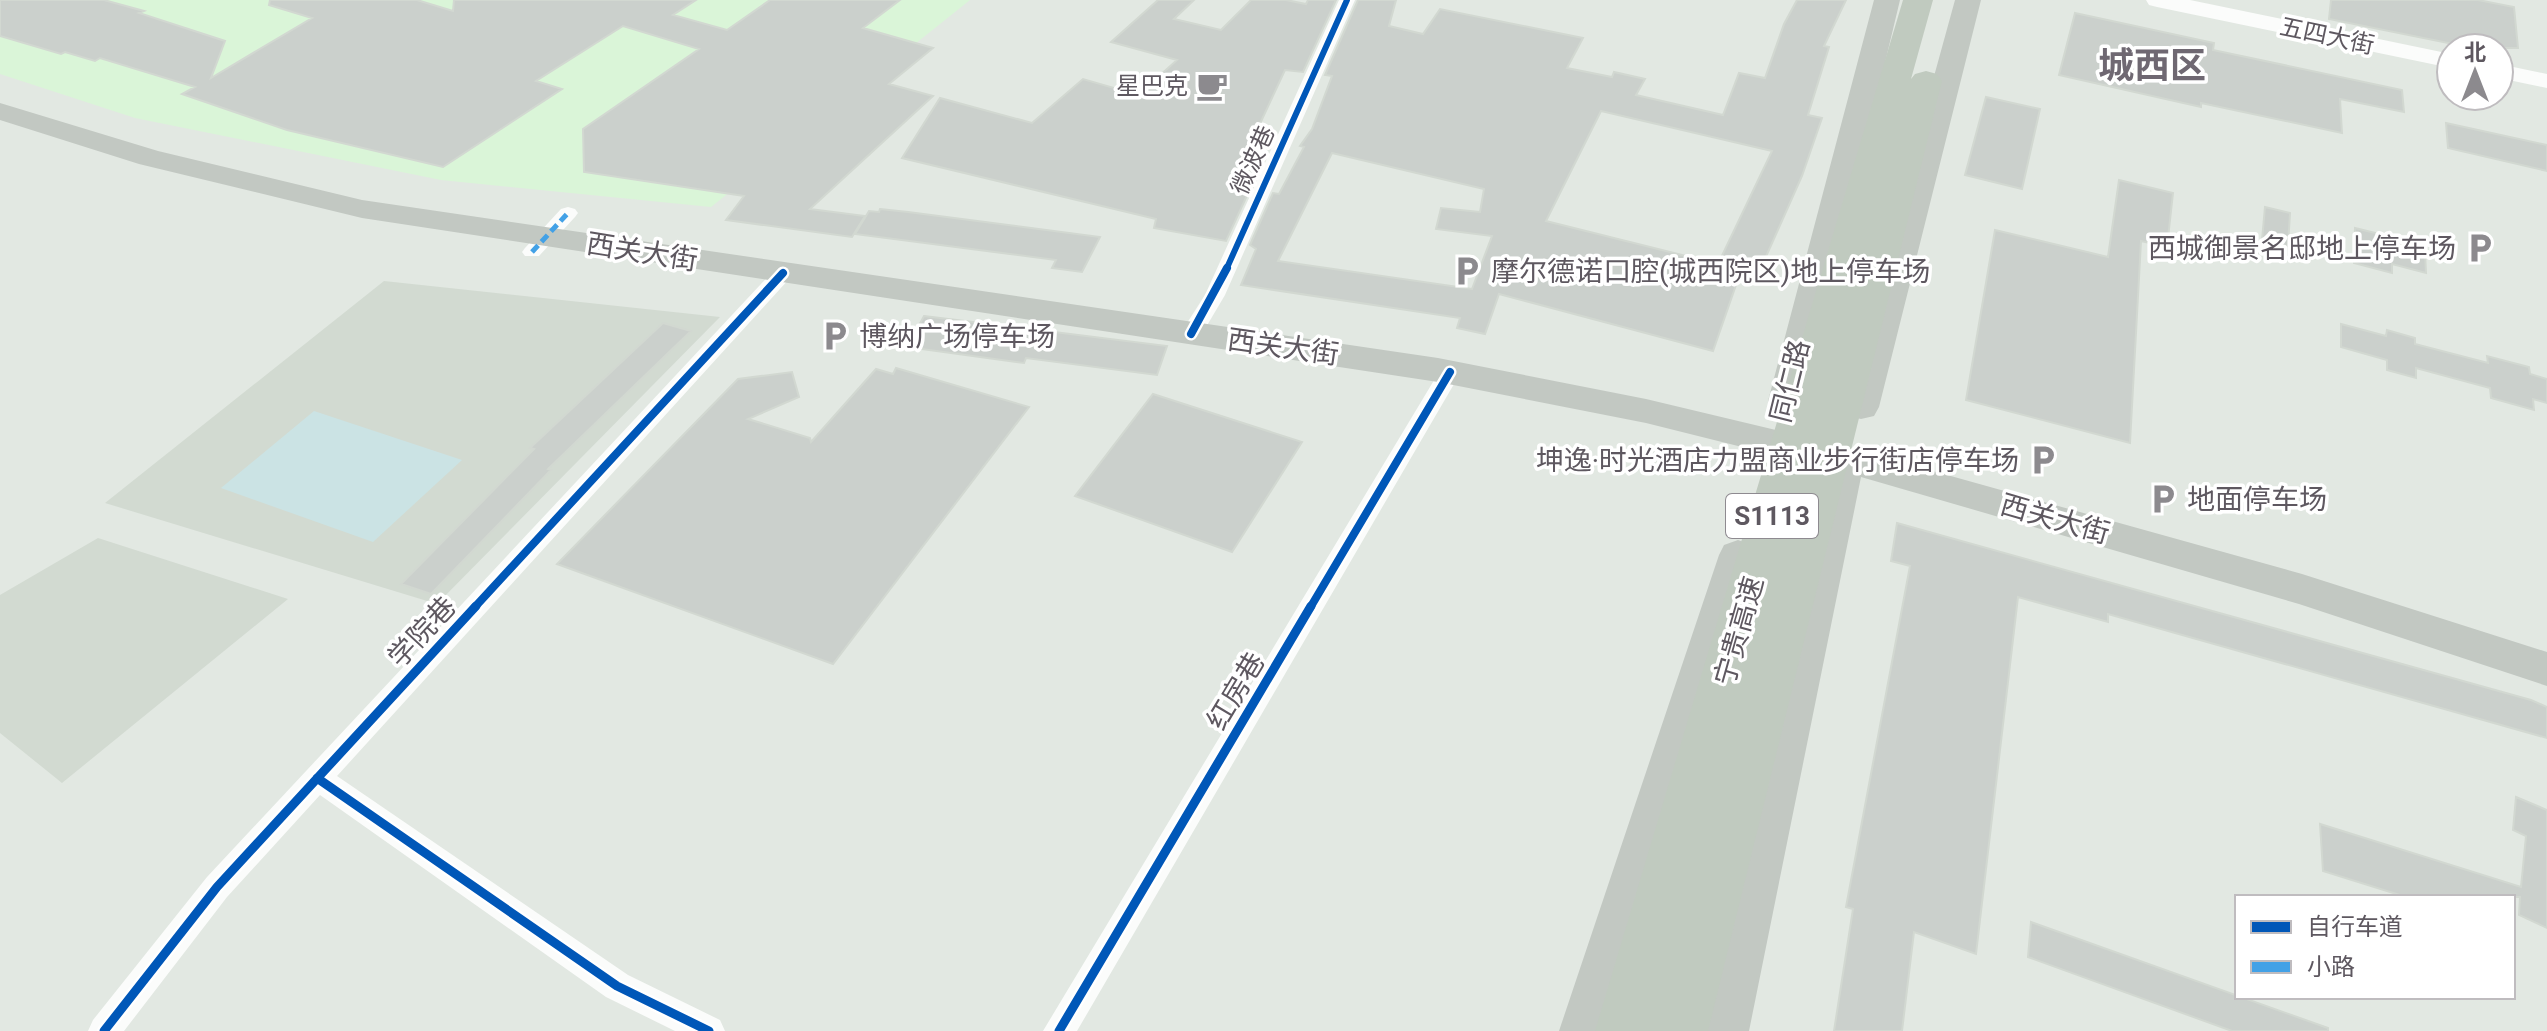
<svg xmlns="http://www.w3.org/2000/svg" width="2547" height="1031" viewBox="0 0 2547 1031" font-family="Roboto,'Noto Sans SC',sans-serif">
	<rect width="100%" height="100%" fill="#e2e8e2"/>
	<path fill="#daf5d8" d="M33 0H970L711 207 441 180 135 118 0 74V16Z"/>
	<path fill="#d2dad1" d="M384 281 720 317 437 604 105 503Z
		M98 538 288 599 62 783 0 733V595Z"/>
	<path fill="#cbe3e4" d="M314 411 462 460 373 542 221 488Z"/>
	<path fill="#cbd0cc" stroke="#d2d8d1" stroke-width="2" fill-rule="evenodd" d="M0 0H104L144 11 139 13 225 41 211 78 312 18 269 5 270 0H417L453 11 454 0H696L673 15 727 30 770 0H900L863 28 933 48 889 84 933 96 810 209 865 216 852 237 726 220 744 196 584 172 583 129 699 49 623 26 536 81 562 89 443 167 287 130 182 94 195 87 100 58 95 61 65 52 61 54 0 36Z
		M1158 0H1194L1174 19 1221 30 1251 0H1286L1306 4 1308 0H1336L1303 72 1285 70 1231 186 1250 189 1226 241 1154 228 1156 219 902 158 940 98 1032 123 1083 79 1138 95 1177 60 1111 42Z
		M1358 0H1396L1389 26 1423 34 1440 9 1583 38 1567 68 1612 77 1614 72 1645 79 1636 95 1723 115 1739 73 1765 78 1784 24 1797 0H1846L1824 46 1829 47 1808 115 1822 118 1802 176 1760 270 1743 265 1713 351 1499 294 1485 334 1457 328 1460 318 1241 285 1256 249 1250 245 1273 193 1279 194 1304 147 1300 146 1312 129 1332 76 1325 75ZM1601 111 1772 151 1718 264 1546 221ZM1332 153 1484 189 1480 212 1441 208 1436 229 1492 236 1472 289 1278 261Z
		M2331 0H2478L2514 7 2518 48H2473L2329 19Z
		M2075 13 2214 43 2213 50 2402 90 2404 112 2340 99 2342 133 2201 103V107L2059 75Z
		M1986 97 2040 109 2022 189 1965 175Z
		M2446 123 2547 145V171L2448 148Z
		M2119 180 2173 193 2167 247 2141 241 2130 443 1966 400 1995 230 2108 257Z
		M2265 207 2290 213 2288 246 2262 240Z
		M880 209 908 212 1100 237 1082 272 1052 268 1056 260 855 234 869 211 879 212Z
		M2355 228 2392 237V243L2425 252 2426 273 2392 264V273L2354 263Z
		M924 316 1167 346 1157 375 1026 358 1024 363 907 347Z
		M663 323 691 331 548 469 551 470 431 594 401 584 534 449 530 448Z
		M2341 324 2386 336 2387 330 2415 338V344L2488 363 2487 356 2529 367 2530 374 2547 379V403L2533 399 2534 410 2491 398 2490 388 2416 368V378L2387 370V360L2341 347Z
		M896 368 1029 407 833 664 557 564 738 379 792 372 799 397 748 419 810 438 811 442 876 369 893 374Z
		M1153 394 1302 442 1232 552 1075 496Z
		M1897 523 2531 700 2547 707V738L2108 614V622L2018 597 1976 954 1914 932 1902 1031H1834L1853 909 1846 907 1910 566 1891 561Z
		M2516 797 2547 810V928L2519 915 2520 897H2406L2323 871 2320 824 2521 887 2526 836 2513 830Z
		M2031 922 2328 1028V1031H2232L2028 957Z"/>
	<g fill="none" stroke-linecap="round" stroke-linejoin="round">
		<path fill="#fbfcfb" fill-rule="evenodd" d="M1339 0H1355L1225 295 1199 339H1183L1180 334 1205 295Z
			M568 207 575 209 578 213 575 217 539 256H525L522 252 525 248 561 209Z
			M783 267 790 268 793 273 790 278 337 776 628 975 720 1020 725 1031H675L606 997 320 795 227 897 124 1031H88L93 1020 207 877 776 268Z
			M1450 365 1458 367 1461 372 1077 1031H1043L1439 372 1442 367Z"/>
		<path fill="#fbfcfb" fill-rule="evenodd" d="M2146 0H2190L2451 54V68L2157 7 2149 5Z
			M2499 64 2547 74V88L2499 78Z"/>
		<path fill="#c2c8c2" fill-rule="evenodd" d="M1874 0H1900L1804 401 1798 410 1786 413 1774 410 1768 401Z
			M1955 0H1981L1879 407 1874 416 1861 419 1848 416 1843 407Z
			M0 103 158 151 362 200 1438 358 1646 399 1847 447 2302 574 2547 652V686L2299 604 1861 477 1749 1031H1699L1826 468 1646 423 1438 382 362 218 139 164 0 120Z
			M1738 540 1752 545 1757 555 1609 1031H1559L1719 555 1724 545Z"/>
		<path fill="#c0cabf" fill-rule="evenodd" d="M1903 0H1933L1911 79 1915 74 1926 71 1937 74 1942 81 1708 1031H1595Z"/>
		<path stroke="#42a1e6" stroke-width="5" stroke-dasharray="9 5" stroke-linecap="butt" d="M532 252 568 213"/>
		<defs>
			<path id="cycleway-far2" d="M1226 270 1347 0"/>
			<path id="cycleway-far1" d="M1191 334 1227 268
				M474 608 783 273
				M1310 608 1450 372"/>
			<path id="cycleway" d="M317 778 617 986 709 1031
				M104 1031 217 887 476 606
				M1059 1031 1311 606"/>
		</defs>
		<use href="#cycleway-far2" stroke="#fff" stroke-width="10"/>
		<use href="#cycleway-far1" stroke="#fff" stroke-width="13"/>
		<use href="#cycleway" stroke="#fff" stroke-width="14"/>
		<use href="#cycleway-far2" stroke="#0057b8" stroke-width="6"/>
		<use href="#cycleway-far1" stroke="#0057b8" stroke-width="8"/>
		<use href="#cycleway" stroke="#0057b8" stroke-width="9"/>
	</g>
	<defs>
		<symbol id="cafe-bare" viewBox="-9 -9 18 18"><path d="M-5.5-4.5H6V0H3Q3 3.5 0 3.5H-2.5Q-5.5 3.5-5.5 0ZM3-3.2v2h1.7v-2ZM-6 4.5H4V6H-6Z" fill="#8c8a8e" stroke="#fff" stroke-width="2.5" paint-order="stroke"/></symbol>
		<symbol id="parking-bare" viewBox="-9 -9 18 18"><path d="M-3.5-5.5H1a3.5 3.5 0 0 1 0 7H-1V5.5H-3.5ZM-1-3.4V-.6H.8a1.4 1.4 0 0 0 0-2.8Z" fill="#8c8a8e" stroke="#fff" stroke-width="2.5" paint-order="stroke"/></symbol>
	</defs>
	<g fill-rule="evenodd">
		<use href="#cafe-bare" x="1190" y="64" width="44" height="44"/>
		<use href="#parking-bare" x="2458" y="226" width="44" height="44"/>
		<use href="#parking-bare" x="1445" y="249" width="44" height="44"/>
		<use href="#parking-bare" x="813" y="314" width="44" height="44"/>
		<use href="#parking-bare" x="2021" y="438" width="44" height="44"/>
		<use href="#parking-bare" x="2141" y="477" width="44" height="44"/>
	</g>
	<g text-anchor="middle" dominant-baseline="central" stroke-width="7" stroke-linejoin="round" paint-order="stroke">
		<g font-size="24" fill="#5e5860" stroke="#fff">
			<text transform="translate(2327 36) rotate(12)">五四大街</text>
			<text transform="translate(1253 160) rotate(-66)">微波巷</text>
		</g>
		<g font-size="24" fill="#5e5860" stroke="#fff" text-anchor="end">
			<text x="1188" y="86">星巴克</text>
		</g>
		<rect fill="#fff" stroke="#8e8a90" stroke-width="2" x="1726" y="494" width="92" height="44" rx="6"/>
		<g font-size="26" font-weight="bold" fill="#5e5860">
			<text x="1772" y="516">S1113</text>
		</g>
		<g font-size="28" fill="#5e5860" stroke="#fff" text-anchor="start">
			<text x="2456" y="248" text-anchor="end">西城御景名邸地上停车场</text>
			<text x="1491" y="271">摩尔德诺口腔(城西院区)地上停车场</text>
			<text x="859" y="336">博纳广场停车场</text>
			<text x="2019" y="460" text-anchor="end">坤逸·时光酒店力盟商业步行街店停车场</text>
			<text x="2187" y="499">地面停车场</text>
		</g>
		<g font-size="28" fill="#5e5860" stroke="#fff">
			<text transform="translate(642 252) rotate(9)">西关大街</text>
			<text transform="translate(1283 347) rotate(8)">西关大街</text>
			<text transform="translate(1790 381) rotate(-76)">同仁路</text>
			<text transform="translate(2055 519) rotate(16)">西关大街</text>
			<text transform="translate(1739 631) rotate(-74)">宁贵高速</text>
			<text transform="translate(422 632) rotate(-47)">学院巷</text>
			<text transform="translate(1236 691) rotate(-59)">红房巷</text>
		</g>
		<g font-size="36" font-weight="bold" fill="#6f6872" stroke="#fff">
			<text x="2152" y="66">城西区</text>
		</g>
	</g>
	<rect x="2235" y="895" width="280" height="104" fill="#ffffff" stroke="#bfbcbf" stroke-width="2"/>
	<rect x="2251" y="921" width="40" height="12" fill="#0057b8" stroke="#bfbcbf" stroke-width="2"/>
	<text x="2307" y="935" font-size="24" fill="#5e5860">自行车道</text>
	<rect x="2251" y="961" width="40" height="12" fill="#42a1e6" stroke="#bfbcbf" stroke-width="2"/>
	<text x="2307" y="975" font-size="24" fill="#5e5860">小路</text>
	<g transform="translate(2475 72)"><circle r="38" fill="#ffffff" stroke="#bfbcbf" stroke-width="2"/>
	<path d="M0-6L14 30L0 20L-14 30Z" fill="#8c8a8e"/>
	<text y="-12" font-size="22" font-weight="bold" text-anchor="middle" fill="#5e5860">北</text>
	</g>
</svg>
